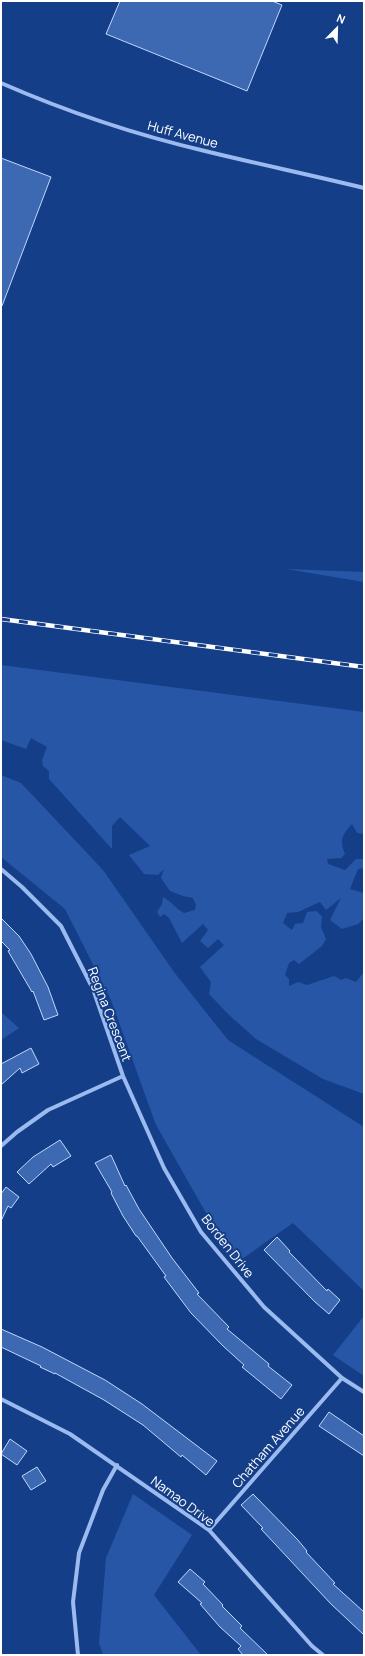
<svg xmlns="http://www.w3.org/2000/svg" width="365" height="1656" viewBox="0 0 365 1656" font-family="Manrope,sans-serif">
	<rect width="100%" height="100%" fill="#153e88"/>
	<path fill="#2756a7" d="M286 569 364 572V582Z
		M1 665 364 712V834L357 833 352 824C342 835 339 840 345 854L341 858 327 859 328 864 345 870 356 859H364V868L358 869 350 889 364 893V918L358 924 342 929 330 920 341 898 326 910 320 902 298 912 287 913 283 923 292 930 295 924 303 923 307 912 316 911 322 916 321 927 326 939 322 946 299 964 294 960 289 963 285 975 289 979V986L298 982 307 985 334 976 341 980 346 978 356 982 364 972V1094L323 1079 256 1039 228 1014 209 994 211 982 200 967 224 945 218 939 208 948 200 941 208 930 203 924 182 943 169 918 164 914 160 917 157 912 162 904 163 897C171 901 176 909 184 913L195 910 196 905 193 898 183 896 170 891 161 878 164 869 158 875 144 874 129 855 150 846 120 817 112 826V849L49 779V771L43 766 42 760 47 747 31 738 26 749 1 740Z
		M1 775 21 783 103 870 174 972 228 1040 364 1127V1291L293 1223 235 1264 156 1125 111 1000 65 909 1 857Z
		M1 1012 19 1028 1 1040Z
		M364 1316V1376L333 1355Z
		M133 1494 192 1535 154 1595 201 1655H103L99 1643 106 1558Z"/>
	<path fill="#3d68b2" stroke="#c1d7fb" d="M120 1H272L282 5 247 91 106 34Z
		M1 158 51 177 2 306H1Z
		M1 918 19 936 31 954 48 987 58 1015 44 1020 33 991 32 992 8 951 10 950 1 941Z
		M31 1048 39 1064 22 1073 20 1068 1 1085V1064Z
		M60 1140 71 1156 53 1167 51 1164 29 1184 17 1172 33 1157Z
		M111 1155 125 1186 126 1185 139 1209 172 1258 199 1293 197 1294 229 1327 227 1329 269 1364 268 1366 292 1385 281 1399 242 1367 244 1365 223 1346 191 1313 164 1277 166 1276 137 1236H136L123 1216 111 1193 112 1192 95 1163Z
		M6 1187 19 1197 11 1208 8 1206 1 1221V1194Z
		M277 1237 290 1251 289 1252 327 1291 328 1289 340 1300 329 1314 315 1302 264 1250Z
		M1 1329 42 1347 105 1380 142 1404 217 1461 206 1475 182 1455 181 1457 143 1425 104 1400 55 1373V1374L40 1367 41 1366 1 1347Z
		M329 1412 364 1436V1456L319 1426Z
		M10 1439 27 1451 17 1465 1 1454Z
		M37 1467 46 1481 31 1490 22 1476Z
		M253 1494 297 1539 307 1551 306 1552 335 1583 333 1584 364 1612V1635L331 1604 261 1529 263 1528 241 1505Z
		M190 1569 205 1582 203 1584 223 1605 222 1606 242 1626 240 1628 268 1655H243L238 1649 241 1646 220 1627 200 1604 202 1603 178 1582Z"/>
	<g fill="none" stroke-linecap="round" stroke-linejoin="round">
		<path stroke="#9bbaef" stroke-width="4" d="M1 83C65 111 137 135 205 151 258 164 311 175 364 188
			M1 869 22 887 61 926 93 989 123 1076 164 1168 201 1232 264 1307 342 1378 364 1392
			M1 1146 17 1132 48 1110 123 1076
			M1 1399 70 1434 209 1530 312 1646 323 1655
			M209 1530 342 1378
			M78 1655 73 1602 79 1553 103 1490 117 1465"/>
		<defs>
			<path id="rail" d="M1 619 364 667"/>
		</defs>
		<use href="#rail" stroke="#fff" stroke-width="4.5"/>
		<use href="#rail" stroke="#153e88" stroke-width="3" stroke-dasharray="9" stroke-linecap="butt"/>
	</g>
	<g text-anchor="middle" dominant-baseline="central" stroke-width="4" stroke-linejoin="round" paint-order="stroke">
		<g font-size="13" fill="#fff" stroke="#153e88">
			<text transform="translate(183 134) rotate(15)">Huff Avenue</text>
			<text transform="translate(110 1014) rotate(69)">Regina Crescent</text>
			<text transform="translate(228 1246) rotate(52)">Borden Drive</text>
			<text transform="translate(268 1447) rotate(-49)">Chatham Avenue</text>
			<text transform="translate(183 1501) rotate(36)">Namao Drive</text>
		</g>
	</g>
	<rect width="365" height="1656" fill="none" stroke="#ffffff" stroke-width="4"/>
	<g transform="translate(337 28) rotate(23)" stroke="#153e88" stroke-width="3" paint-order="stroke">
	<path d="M0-3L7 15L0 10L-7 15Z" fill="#ffffff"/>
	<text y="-6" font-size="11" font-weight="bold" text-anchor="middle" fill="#ffffff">N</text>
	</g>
</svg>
